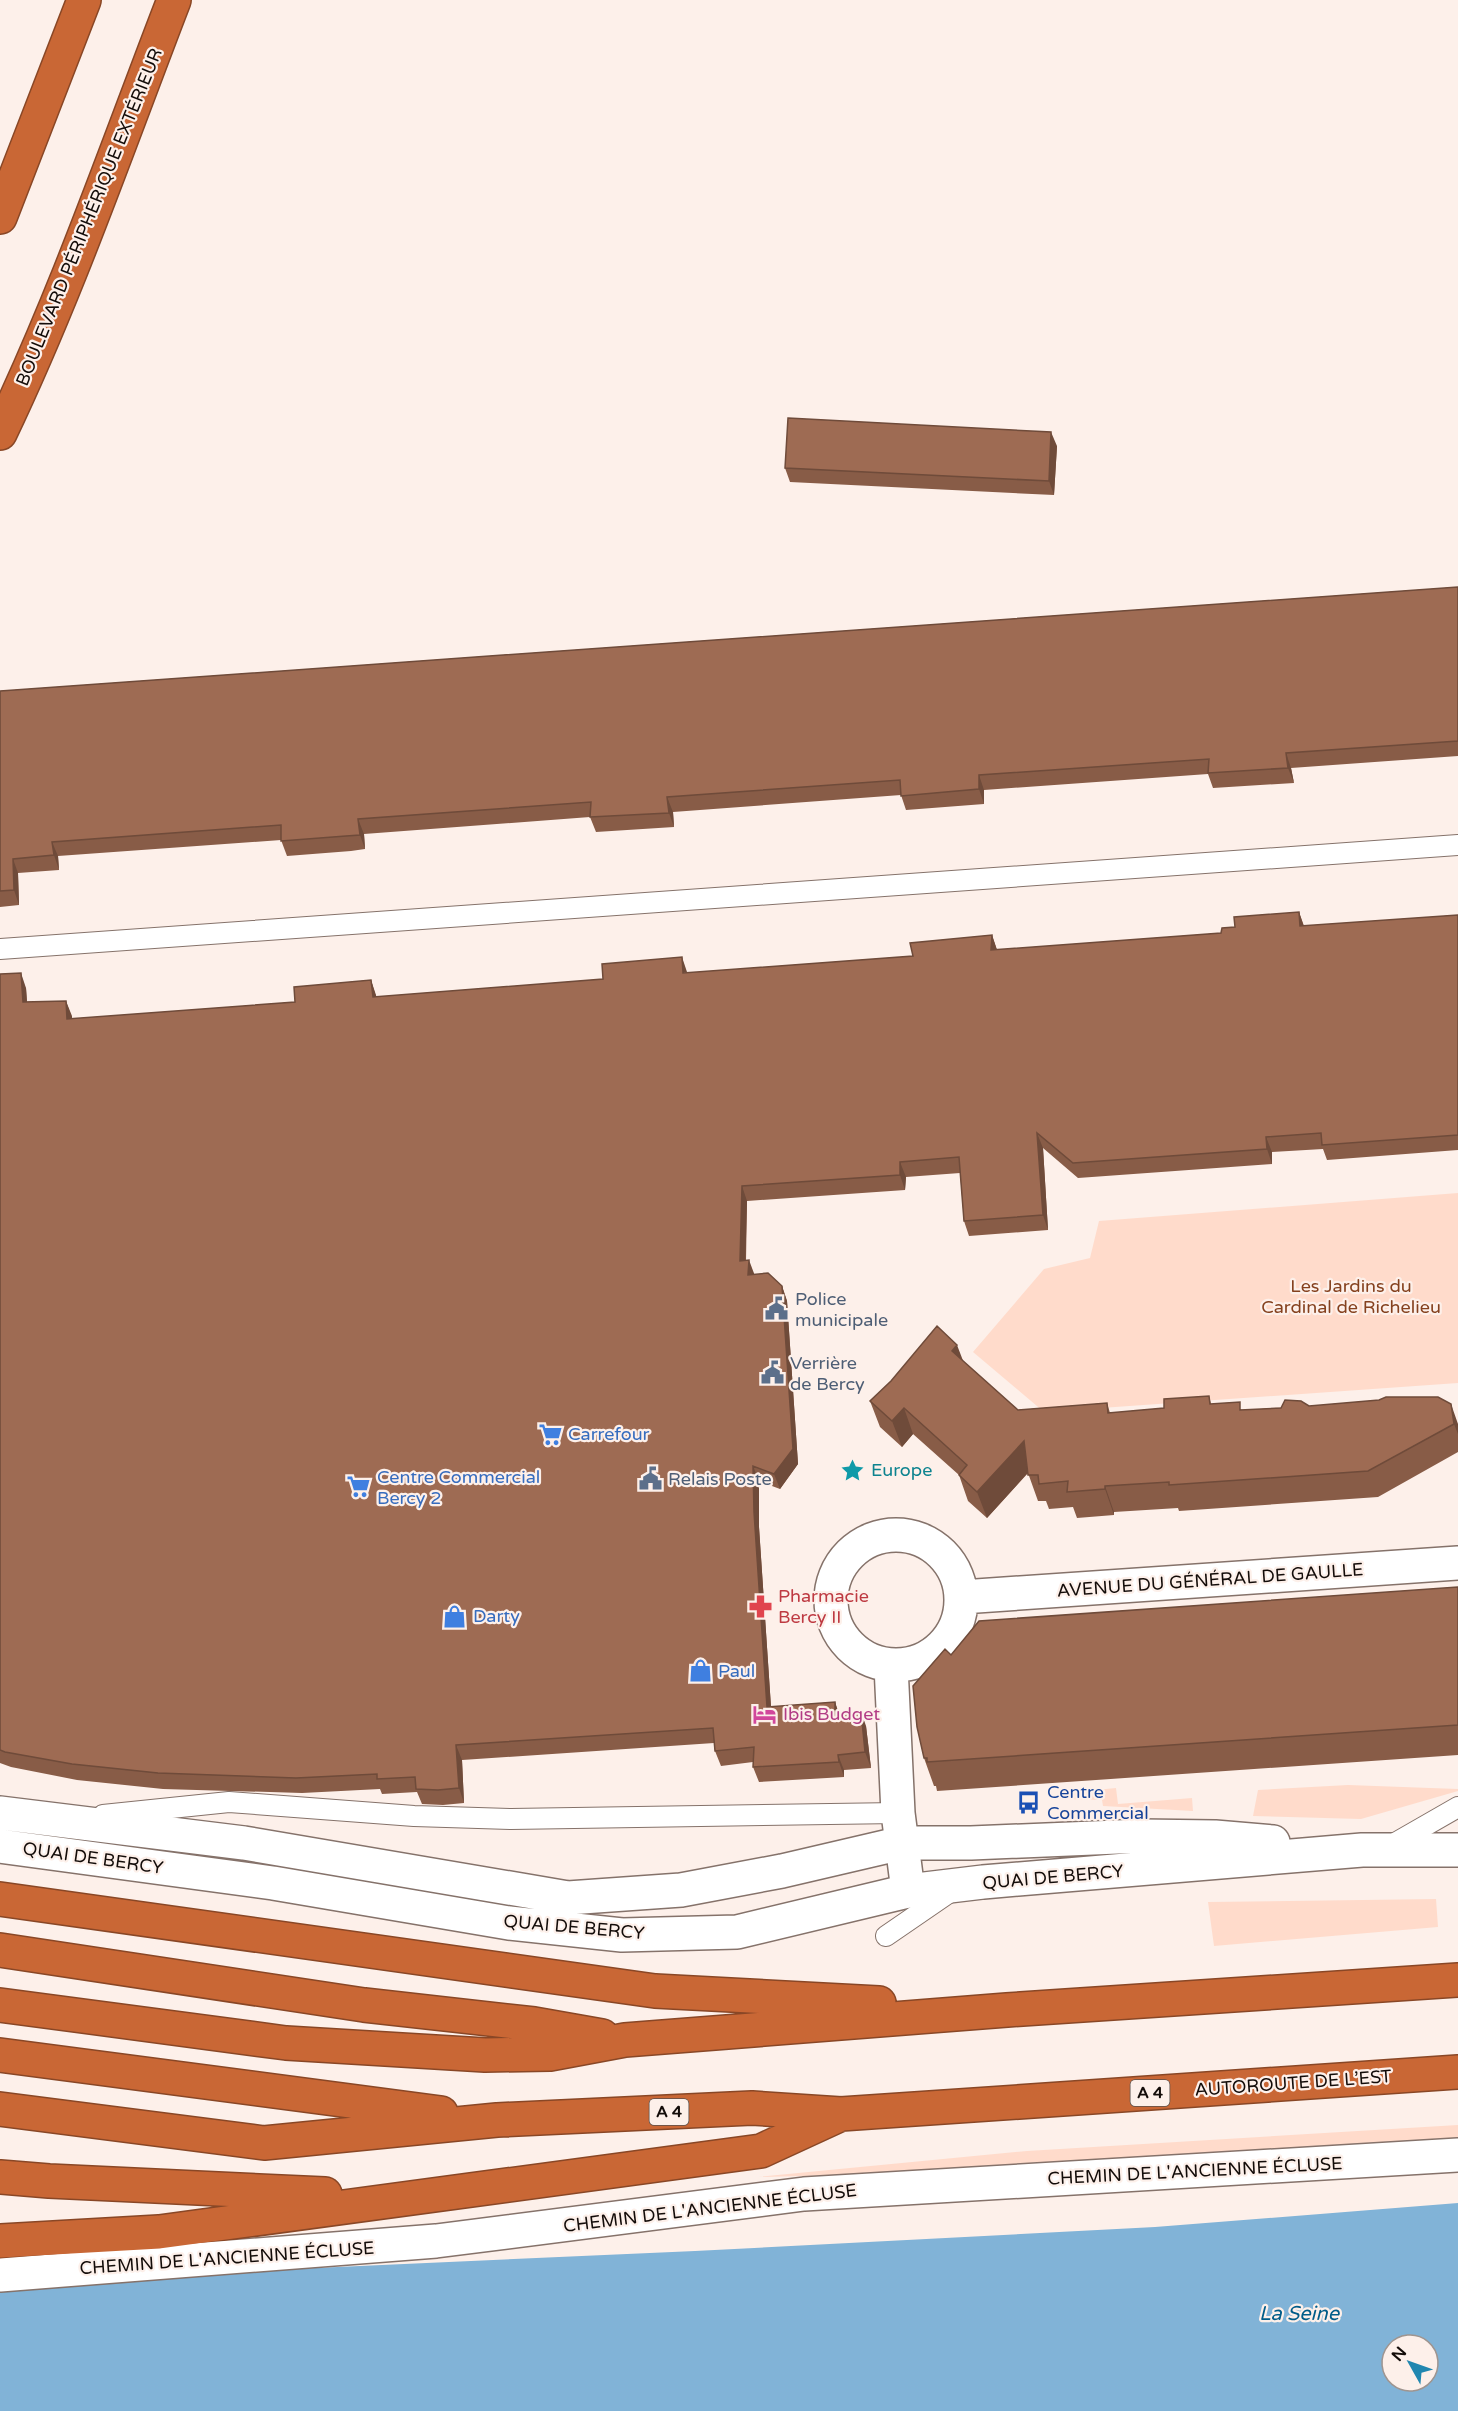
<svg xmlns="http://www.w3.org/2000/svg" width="1458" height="2411" viewBox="0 0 1458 2411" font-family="'Varela Round',sans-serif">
	<rect width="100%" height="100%" fill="#fdf0ea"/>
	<path fill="#ffdbcb" d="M1458 1193V1383L1044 1412 973 1352 1044 1269 1090 1258 1099 1221Z
		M1348 1785 1458 1789V1791L1361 1819 1253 1816 1258 1790Z
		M1116 1788 1118 1804 1192 1798 1193 1811 1103 1806 1102 1800 1065 1799V1793Z
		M1436 1899 1438 1927 1214 1946 1208 1902Z
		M1458 2125V2142L1044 2170 758 2177 1027 2151Z"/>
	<path fill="#81b3d7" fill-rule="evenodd" d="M1458 2203V2411H0V2282L695 2251 1155 2227ZM1392 2345H1428V2381H1392Z"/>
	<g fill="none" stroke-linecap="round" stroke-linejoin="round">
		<defs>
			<path id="lane" d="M0 949 1458 845
				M103 1815 229 1802 414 1816 511 1819 898 1813
				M1390 1846 1458 1807
				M886 1936 953 1890"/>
			<path id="street" d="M831 1600a65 65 0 1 1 130 0a65 65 0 1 1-130 0Z
				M962 1597 1458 1563
				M891 1666 898 1813 908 1891
				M0 2275 436 2241 804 2194 1458 2155"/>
			<path id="secondary" d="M0 1813 244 1843 568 1898 681 1890 782 1871 902 1843H971L1141 1836 1215 1837 1273 1842
				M0 1846 273 1883 509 1923 622 1935 737 1932 908 1891 983 1882 1362 1850H1458"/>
			<path id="highway" d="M0 217 84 0
				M0 433C67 293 118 145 174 0
				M0 1899 655 1991 879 2003
				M0 1950 364 2005 534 2024 602 2036
				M0 2005 286 2043 485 2055 550 2054 625 2040 1007 2010 1458 1980
				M0 2055 441 2113
				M0 2109 264 2143 497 2120 752 2108 841 2114 1458 2072
				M0 2177 49 2181 325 2194
				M0 2241 159 2232 761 2151 837 2116"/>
		</defs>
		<use href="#lane" stroke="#85726a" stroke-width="22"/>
		<use href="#street" stroke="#85726a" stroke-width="36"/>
		<use href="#secondary" stroke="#85726a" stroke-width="36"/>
		<use href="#highway" stroke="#894726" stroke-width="36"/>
		<use href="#lane" stroke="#fff" stroke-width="20"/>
		<use href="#street" stroke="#fff" stroke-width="33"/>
		<use href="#secondary" stroke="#fff" stroke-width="33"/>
		<use href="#highway" stroke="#c96735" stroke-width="33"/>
	</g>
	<path fill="#885c47" d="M1057 446 1054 495 790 482 785 468Z
		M1458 587V756L1291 768 1294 783 1213 788 1208 774 984 790V804L906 810 901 795 673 812 674 827 596 832 590 817 364 834 365 849 351 851 287 856 281 840 58 856 59 870 18 873 19 905 0 907V691Z
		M1299 912 1304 926 1458 915V1150L1327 1160 1323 1149 1272 1152V1164L1078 1178 1043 1148 1048 1230 969 1236 964 1221 960 1173 906 1177 905 1190 747 1201 746 1261 754 1274 782 1286 787 1301 798 1464 780 1489 759 1481V1527L771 1707 835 1702 839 1714 866 1726 871 1768 844 1770V1777L759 1782 753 1767V1762L721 1766 715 1751 714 1743 462 1760 464 1803 443 1805 422 1804 417 1792 382 1794 380 1789 302 1793 163 1789 77 1780 11 1767 0 1763V974L26 988 27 1002 66 1001 72 1019 295 1002 371 980 376 997 913 956 992 935 997 950 1221 933 1235 927Z
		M963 1361 1018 1410 1107 1403 1110 1413 1164 1408 1209 1396 1211 1404 1243 1410 1309 1406 1458 1424V1452L1378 1497 1179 1511 1178 1508 1114 1512V1515L1077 1518 1073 1507 1049 1509 1046 1501H1038L1028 1473 987 1518 968 1501 959 1475 913 1434 902 1447 880 1427 870 1401Z
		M1458 1587V1755L937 1791 936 1786H934L924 1758 951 1655Z"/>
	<path fill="#6f4b3a" d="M1051 432 1057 446 1054 495 1049 481Z
		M1286 753 1291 768 1294 783 1288 768Z
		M979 775 984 790V804L979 789Z
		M667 797 673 812 674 827 669 813Z
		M358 819 364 834 365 849 360 835Z
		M52 842 58 856 59 870 54 855Z
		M13 859 18 873 19 905 14 890Z
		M1299 912 1304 927 1300 926Z
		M992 935 997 950H991Z
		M682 957 687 972 683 973Z
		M21 973 26 988 28 1017 23 1002Z
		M371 980 376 995 378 1012 373 997Z
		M66 1001 72 1016V1034L67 1019Z
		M1037 1133 1043 1148 1048 1230 1043 1215Z
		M1266 1137 1272 1152V1164L1267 1149Z
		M900 1162 906 1177 905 1190 900 1175Z
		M742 1186 747 1201 745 1276 740 1261Z
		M749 1260 755 1276 748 1275Z
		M782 1286 787 1301 798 1464 780 1489 774 1474Z
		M957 1345 967 1371 952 1351Z
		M1451 1404 1458 1424V1434L1454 1424Z
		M904 1408 913 1434 902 1447 892 1421Z
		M1024 1441 1033 1467 987 1518 977 1492Z
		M753 1466 759 1481V1527L772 1722 767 1707 754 1512Z
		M1105 1486 1114 1512V1515L1105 1489Z
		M835 1702 840 1718 835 1714Z
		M861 1711 866 1726 871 1768 865 1752Z
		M456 1745 462 1760 464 1803 459 1788Z
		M838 1755 844 1770V1777L839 1762Z"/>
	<path fill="#9e6b53" stroke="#6f4b3a" stroke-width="1.5" d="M788 418 1051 432 1049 481 785 468Z
		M1458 587V741L1286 753 1288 768 1208 773 1209 759 979 775V789L901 796 900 780 667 797 669 813 590 817 591 802 358 819 360 835 346 836 281 841V825L52 842 54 855 13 859 14 890 0 891V691Z
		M1299 912 1300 926 1458 915V1135L1322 1145 1321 1133 1266 1137 1267 1149 1073 1163 1037 1133 1043 1215 964 1221 959 1157 900 1162V1175L742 1186 740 1261 749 1260 748 1275 768 1273 782 1286 793 1449 774 1474 753 1466 754 1512 767 1707 835 1702V1714L861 1711 865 1752 838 1755 839 1762 753 1767 754 1747 715 1751 713 1728 456 1745 459 1788 438 1790 416 1789 415 1777 377 1779V1774L296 1778 158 1773 72 1764 5 1752 0 1750V974L21 973 23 1002 66 1001 67 1019 295 1002 294 987 371 980 373 997 603 979 602 964 682 957 683 973 913 956 910 943 992 935 991 950 1221 933 1222 928 1235 927 1234 917Z
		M937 1326 957 1345 952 1351 1018 1410 1107 1403 1108 1413 1164 1408V1399L1209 1396 1210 1404 1240 1402V1410L1281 1408 1285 1400 1301 1401 1309 1406 1379 1400 1386 1397H1438L1451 1404 1454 1424 1368 1471 1169 1485V1482L1105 1486V1489L1067 1492 1068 1481 1039 1484 1038 1475H1028L1024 1441 977 1492 959 1475 967 1465 904 1408 892 1421 870 1401 891 1381Z
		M1458 1587V1725L927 1762V1758H924L917 1727 913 1686 945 1649 951 1655 979 1621Z"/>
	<defs>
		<symbol id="civic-bare" viewBox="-9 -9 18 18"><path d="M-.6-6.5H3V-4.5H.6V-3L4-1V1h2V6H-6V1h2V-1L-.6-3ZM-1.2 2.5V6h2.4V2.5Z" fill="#5c6f8a" stroke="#fdf0ea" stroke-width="2.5" paint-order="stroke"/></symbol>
		<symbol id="supermarket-bare" viewBox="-9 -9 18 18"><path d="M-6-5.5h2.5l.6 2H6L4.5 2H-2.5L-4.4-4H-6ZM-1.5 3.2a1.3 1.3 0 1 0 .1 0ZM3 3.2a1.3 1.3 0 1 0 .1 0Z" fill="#3f7fe0" stroke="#fdf0ea" stroke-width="2.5" paint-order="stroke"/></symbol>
		<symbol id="sight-bare" viewBox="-9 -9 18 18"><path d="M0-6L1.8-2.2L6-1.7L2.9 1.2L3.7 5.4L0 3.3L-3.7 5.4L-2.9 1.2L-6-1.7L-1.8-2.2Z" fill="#0f9aa8" stroke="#fdf0ea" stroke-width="2.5" paint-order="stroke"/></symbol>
		<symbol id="pharmacy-bare" viewBox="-9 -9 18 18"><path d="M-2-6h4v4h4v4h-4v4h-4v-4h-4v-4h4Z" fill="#e0444e" stroke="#fdf0ea" stroke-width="2.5" paint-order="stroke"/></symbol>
		<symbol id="shop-bare" viewBox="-9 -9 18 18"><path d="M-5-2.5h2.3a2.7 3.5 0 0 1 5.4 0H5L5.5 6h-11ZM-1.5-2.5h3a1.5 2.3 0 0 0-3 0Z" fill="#3f7fe0" stroke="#fdf0ea" stroke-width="2.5" paint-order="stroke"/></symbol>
		<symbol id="hotel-bare" viewBox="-9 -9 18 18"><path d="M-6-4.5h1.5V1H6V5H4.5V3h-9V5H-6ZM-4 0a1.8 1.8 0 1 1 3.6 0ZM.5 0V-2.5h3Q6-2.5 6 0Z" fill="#d1479c" stroke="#fdf0ea" stroke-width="2.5" paint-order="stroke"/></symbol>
		<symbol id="bus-bare" viewBox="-9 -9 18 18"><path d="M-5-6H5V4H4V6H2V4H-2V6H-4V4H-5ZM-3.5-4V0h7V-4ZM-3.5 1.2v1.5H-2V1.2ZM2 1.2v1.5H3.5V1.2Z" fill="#1a4fb4" stroke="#fdf0ea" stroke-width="2.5" paint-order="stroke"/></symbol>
	</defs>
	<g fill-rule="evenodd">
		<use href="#civic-bare" x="760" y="1292" width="33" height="33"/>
		<use href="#civic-bare" x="756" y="1356" width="33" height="33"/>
		<use href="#supermarket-bare" x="534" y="1418" width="33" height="33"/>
		<use href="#sight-bare" x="836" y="1454" width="33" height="33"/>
		<use href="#civic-bare" x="634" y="1462" width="33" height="33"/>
		<use href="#supermarket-bare" x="342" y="1470" width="33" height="33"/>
		<use href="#pharmacy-bare" x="744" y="1590" width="33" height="33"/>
		<use href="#shop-bare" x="438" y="1600" width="33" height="33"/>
		<use href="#shop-bare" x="684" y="1654" width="33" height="33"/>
		<use href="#hotel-bare" x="748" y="1698" width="33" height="33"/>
		<use href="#bus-bare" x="1012" y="1786" width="33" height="33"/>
	</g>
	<g text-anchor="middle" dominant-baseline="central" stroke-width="4.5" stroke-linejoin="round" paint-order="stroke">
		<g fill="#fdf0ea" stroke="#59504c" stroke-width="1.5">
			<rect x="1130.5" y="2080" width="39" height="26" rx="4.5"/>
			<rect x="649.5" y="2099" width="39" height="26" rx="4.5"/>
		</g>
		<g font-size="16" font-weight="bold" fill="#130c09">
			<text x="1150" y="2093">A 4</text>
			<text x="669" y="2112">A 4</text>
		</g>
		<g font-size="18" fill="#130c09" stroke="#fdf0ea">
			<text transform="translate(89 217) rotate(-68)">BOULEVARD PÉRIPHÉRIQUE EXTÉRIEUR</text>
			<text transform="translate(1210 1580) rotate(-4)">AVENUE DU GÉNÉRAL DE GAULLE</text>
			<text transform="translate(93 1858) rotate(8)">QUAI DE BERCY</text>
			<text transform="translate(1053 1877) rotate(-5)">QUAI DE BERCY</text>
			<text transform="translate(574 1927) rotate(5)">QUAI DE BERCY</text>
			<text transform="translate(1293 2083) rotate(-4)">AUTOROUTE DE L’EST</text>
			<text transform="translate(1195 2171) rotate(-3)">CHEMIN DE L'ANCIENNE ÉCLUSE</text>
			<text transform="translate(710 2208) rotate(-7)">CHEMIN DE L'ANCIENNE ÉCLUSE</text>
			<text transform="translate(227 2258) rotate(-4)">CHEMIN DE L'ANCIENNE ÉCLUSE</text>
		</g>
		<g font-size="18" fill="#85411e" stroke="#fdf0ea">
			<text x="1351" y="1286">Les Jardins du<tspan x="1351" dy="21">Cardinal de Richelieu</tspan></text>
		</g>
		<g font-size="18" fill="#4e5e75" stroke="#fdf0ea" text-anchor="start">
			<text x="795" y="1299">Police<tspan x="795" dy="21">municipale</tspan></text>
			<text x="790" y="1363">Verrière<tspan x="790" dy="21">de Bercy</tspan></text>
			<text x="668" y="1479">Relais Poste</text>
		</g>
		<g font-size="18" fill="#366cbe" stroke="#fdf0ea" text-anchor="start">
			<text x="568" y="1434">Carrefour</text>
			<text x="377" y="1477">Centre Commercial<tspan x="377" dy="21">Bercy 2</tspan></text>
			<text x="473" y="1616">Darty</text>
			<text x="718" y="1671">Paul</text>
		</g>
		<g font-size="18" fill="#0d838f" stroke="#fdf0ea" text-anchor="start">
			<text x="871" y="1470">Europe</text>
		</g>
		<g font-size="18" fill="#be3a42" stroke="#fdf0ea" text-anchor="start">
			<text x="778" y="1596">Pharmacie<tspan x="778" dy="21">Bercy II</tspan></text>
		</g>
		<g font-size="18" fill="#b23c85" stroke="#fdf0ea" text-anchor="start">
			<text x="783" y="1714">Ibis Budget</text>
		</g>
		<g font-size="18" fill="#164399" stroke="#fdf0ea" text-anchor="start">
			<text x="1047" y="1792">Centre<tspan x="1047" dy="21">Commercial</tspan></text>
		</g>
		<g font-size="20" font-style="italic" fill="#005c89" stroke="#fdf0ea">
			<text x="1299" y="2314">La Seine</text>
		</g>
	</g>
	<g transform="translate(1410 2363) rotate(310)"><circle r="28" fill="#fdf0ea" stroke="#9f9590" stroke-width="1.5"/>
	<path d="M0-4.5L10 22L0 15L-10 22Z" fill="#2187b0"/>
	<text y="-9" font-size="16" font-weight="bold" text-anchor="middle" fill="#130c09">N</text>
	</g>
</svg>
